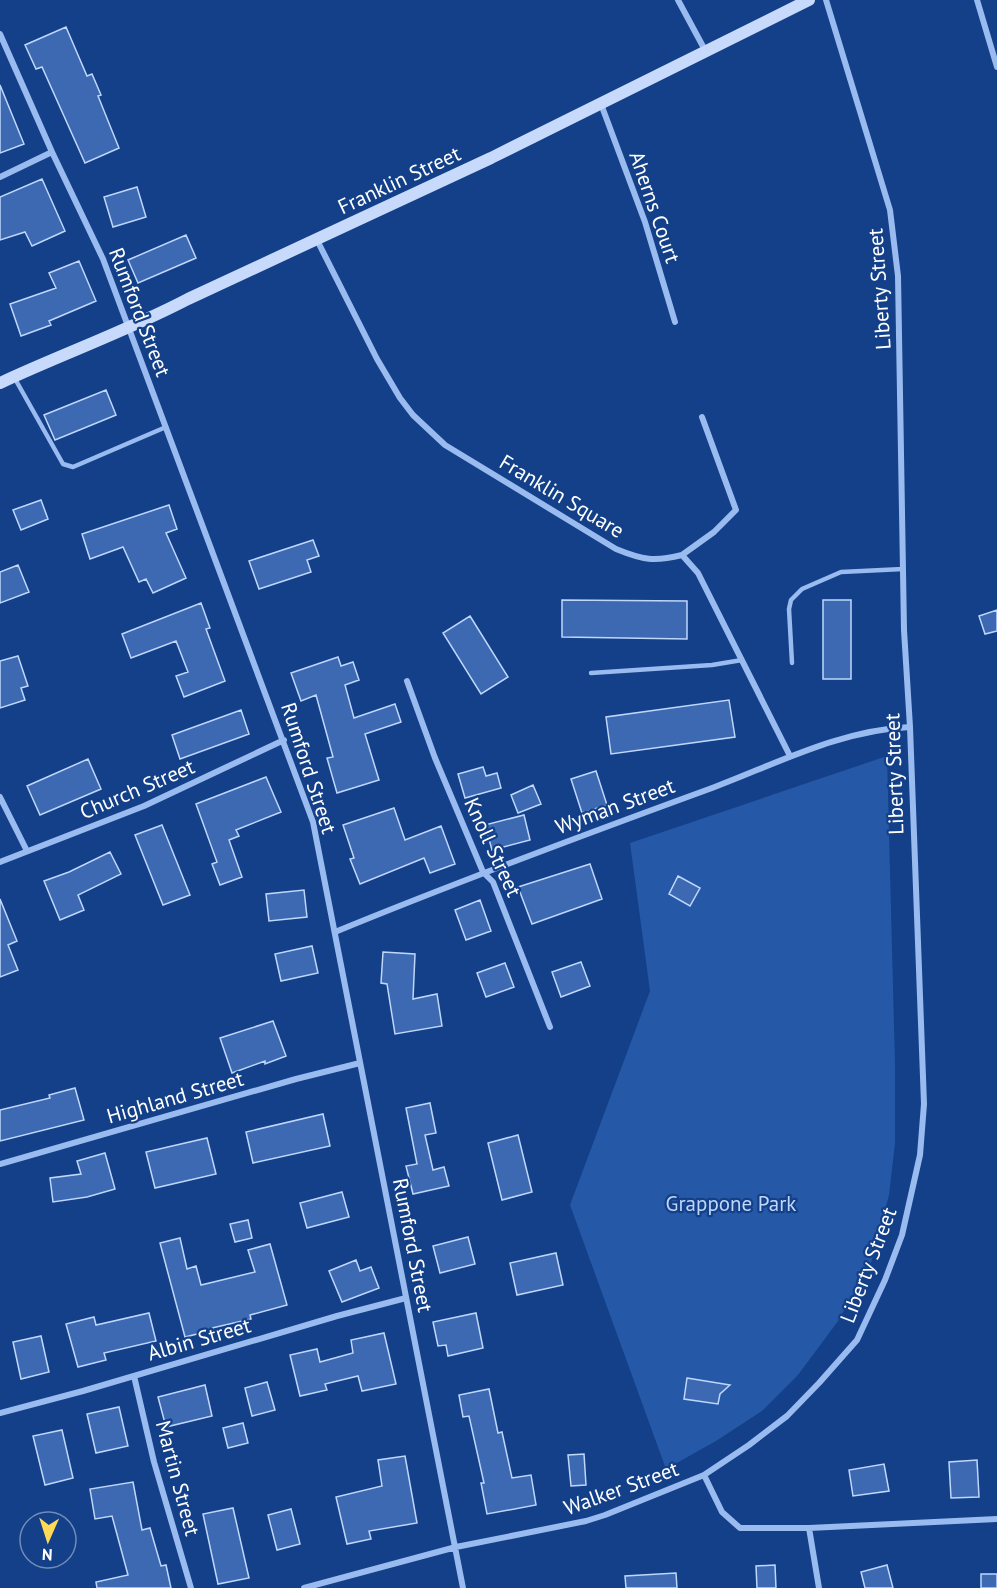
<svg xmlns="http://www.w3.org/2000/svg" width="997" height="1588" viewBox="0 0 997 1588" font-family="'PT Sans',sans-serif">
	<rect width="100%" height="100%" fill="#134088"/>
	<path fill="#2558a7" d="M887 756 895 1064V1143L889 1195 871 1263 838 1321 798 1375 762 1411 716 1441 666 1469 570 1205 650 991 630 843Z"/>
	<path fill="#3c69b2" stroke="#bfd7fb" stroke-width="1.5" d="M66 27 87 76 92 74 101 95 98 96 119 148 85 163 42 67 36 69 25 45Z
		M0 85 24 144 0 153Z
		M42 179 65 231 32 246 25 232 0 240V197Z
		M137 187 146 217 113 227 104 197Z
		M186 235 196 258 138 283 128 260Z
		M79 261 96 301 49 321 51 325 21 336 10 304 56 288 49 273Z
		M106 390 116 415 55 440 44 415Z
		M41 500 48 519 21 530 13 510Z
		M169 505 177 529 166 533 186 578 153 593 146 579 139 582 123 547 90 559 82 534Z
		M313 540 319 556 307 560 311 572 259 589 249 561Z
		M18 565 29 592 0 603V572Z
		M562 600 687 601V639L562 637Z
		M823 600H851V679H823Z
		M201 603 210 628 206 629 225 681 184 697 176 676 188 672 176 641 131 658 122 634Z
		M997 610V631L985 634 979 616Z
		M470 616 508 677 481 694 443 633Z
		M18 656 28 686 21 688 25 700 0 708V661Z
		M338 657 341 666 353 662 359 680 345 685 354 718 395 704 401 722 365 734 379 780 337 793 327 758 333 757 316 695 301 701 291 673Z
		M729 700 735 737 611 754 606 717Z
		M241 710 249 734 180 759 172 735Z
		M88 759 101 789 40 815 27 786Z
		M483 767 486 776 497 773 501 788 465 798 458 774Z
		M596 771 607 805 582 813 571 779Z
		M266 777 281 812 236 830 239 836 229 840 242 877 220 885 212 864 217 862 196 804Z
		M533 785 541 804 518 813 511 795Z
		M394 808 405 840 441 826 455 864 430 873 424 858 360 884 350 859 354 858 343 825Z
		M524 815 530 840 492 850 485 825Z
		M162 825 190 895 163 905 135 835Z
		M110 852 121 874 78 895 84 910 60 920 44 881 69 872Z
		M590 864 602 899 532 924 518 887Z
		M678 876 700 888 690 906 669 894Z
		M304 890 307 917 269 921 266 894Z
		M0 899 17 941 8 945 18 970 0 977Z
		M480 900 491 931 466 940 455 910Z
		M312 946 318 973 281 981 275 954Z
		M383 952 415 954 413 999 437 994 442 1026 395 1034 387 984 381 983Z
		M581 962 590 986 561 997 552 972Z
		M505 963 514 987 486 997 477 973Z
		M273 1021 286 1056 265 1064V1061L232 1073 220 1038Z
		M75 1088 84 1120 0 1141V1110L50 1098 49 1095Z
		M430 1103 436 1133 425 1135 433 1170 444 1167 449 1186 413 1194 406 1166 417 1164 406 1108Z
		M323 1114 330 1146 253 1163 246 1132Z
		M518 1135 532 1192 502 1200 488 1143Z
		M207 1138 216 1174 155 1188 146 1152Z
		M105 1153 115 1189 87 1197 53 1202 50 1178 81 1174 77 1161Z
		M342 1192 349 1217 307 1228 300 1203Z
		M248 1220 252 1238 235 1242 230 1224Z
		M468 1237 475 1264 440 1273 433 1246Z
		M180 1238 187 1269 196 1266 201 1285 255 1272 248 1250 270 1244 287 1305 250 1315 251 1319 212 1328 213 1330 185 1337 160 1243Z
		M556 1253 563 1285 517 1295 510 1263Z
		M356 1260 360 1271 371 1267 379 1288 342 1302 329 1271Z
		M149 1313 156 1341 104 1353 106 1360 78 1367 66 1324 94 1317 96 1325Z
		M476 1313 483 1348 448 1356 446 1345 438 1346 433 1322Z
		M384 1333 396 1384 362 1391 358 1376 325 1384 327 1390 300 1396 290 1355 317 1349 320 1362 353 1353 351 1340Z
		M41 1336 49 1372 21 1379 13 1342Z
		M687 1378 730 1385 720 1394 718 1404 684 1399Z
		M267 1382 275 1410 252 1416 245 1388Z
		M205 1385 212 1416 166 1427 158 1397Z
		M489 1389 498 1433 502 1432 512 1478 531 1475 536 1505 487 1514 481 1483H484L469 1416 463 1417 459 1395Z
		M119 1407 128 1446 96 1453 87 1414Z
		M243 1423 248 1443 228 1448 223 1428Z
		M62 1430 73 1478 45 1485 33 1436Z
		M584 1454 586 1485 571 1486 568 1455Z
		M405 1456 417 1523 369 1531 371 1539 347 1544 336 1497 382 1486 378 1460Z
		M977 1460 979 1497 951 1498 949 1462Z
		M884 1464 889 1491 853 1496 849 1470Z
		M133 1482 142 1530 150 1528 161 1566 166 1565 171 1588H97L96 1582 128 1575 112 1516 95 1519 90 1489Z
		M233 1508 249 1578 218 1584 203 1514Z
		M291 1509 300 1544 277 1550 268 1515Z
		M775 1565 776 1588H757L756 1566Z
		M887 1565 893 1588H865L861 1572Z
		M676 1573 677 1588H626L625 1576Z
		M981 1574H997V1588H981Z"/>
	<g fill="none" stroke-linecap="round" stroke-linejoin="round">
		<path stroke="#99bbf0" stroke-width="4.5" d="M14 377 63 464 73 467 166 427
			M792 663 789 609 791 600 802 589 841 572 903 569
			M591 673 712 665 742 660"/>
		<path stroke="#99bbf0" stroke-width="6" d="M678 0 706 52
			M977 0 997 67
			M0 34 52 152 103 259 313 822 463 1588
			M601 104 645 222 675 322
			M0 177 52 152
			M317 240 377 359 400 398 413 415 445 445 616 549C643 560 654 562 682 555L698 573 790 756
			M682 555 714 532 736 510 702 417
			M407 681 435 758 483 872 493 882 550 1027
			M0 797 27 851
			M0 862 144 806 284 740
			M335 932C459 881 586 834 712 788 776 764 840 730 910 727
			M0 1164 296 1079 360 1063
			M134 1376 154 1462 191 1588
			M0 1413 83 1391 337 1316 406 1298
			M704 1475 722 1512 740 1528H809L997 1519
			M809 1528 819 1588
			M304 1588 456 1547 586 1521 605 1515 704 1475 749 1445 787 1416 819 1383 857 1340 885 1280 902 1235 920 1155 924 1104 910 727 904 630 898 276 890 210 826 0"/>
		<path stroke="#c7dafb" stroke-width="12" d="M0 383C62 354 127 331 188 299L491 158 809 0"/>
	</g>
	<g text-anchor="middle" dominant-baseline="central" stroke-width="4.5" stroke-linejoin="round" paint-order="stroke">
		<g font-size="21" fill="#fff" stroke="#134088">
			<text transform="translate(399 180) rotate(-25)">Franklin Street</text>
			<text transform="translate(655 207) rotate(71)">Aherns Court</text>
			<text transform="translate(879 289) rotate(-94)">Liberty Street</text>
			<text transform="translate(140 312) rotate(69)">Rumford Street</text>
			<text transform="translate(562 496) rotate(31)">Franklin Square</text>
			<text transform="translate(309 768) rotate(72)">Rumford Street</text>
			<text transform="translate(894 774) rotate(-92)">Liberty Street</text>
			<text transform="translate(137 789) rotate(-23)">Church Street</text>
			<text transform="translate(615 806) rotate(-20)">Wyman Street</text>
			<text transform="translate(493 847) rotate(65)">Knoll Street</text>
			<text transform="translate(175 1097) rotate(-16)">Highland Street</text>
			<text transform="translate(413 1245) rotate(79)">Rumford Street</text>
			<text transform="translate(868 1265) rotate(-69)">Liberty Street</text>
			<text transform="translate(199 1339) rotate(-16)">Albin Street</text>
			<text transform="translate(178 1478) rotate(75)">Martin Street</text>
			<text transform="translate(621 1488) rotate(-20)">Walker Street</text>
		</g>
		<g font-size="21" fill="#bfd7fb" stroke="#134088">
			<text x="731" y="1203">Grappone Park</text>
		</g>
	</g>
	<g transform="translate(48 1540) rotate(183)"><circle r="28" fill="#134088" stroke="#718cb8" stroke-width="1.5"/>
	<path d="M0-4.5L10 22L0 15L-10 22Z" fill="#ffd858"/>
	<text y="-9" font-size="16" font-weight="bold" text-anchor="middle" fill="#ffffff">N</text>
	</g>
</svg>
